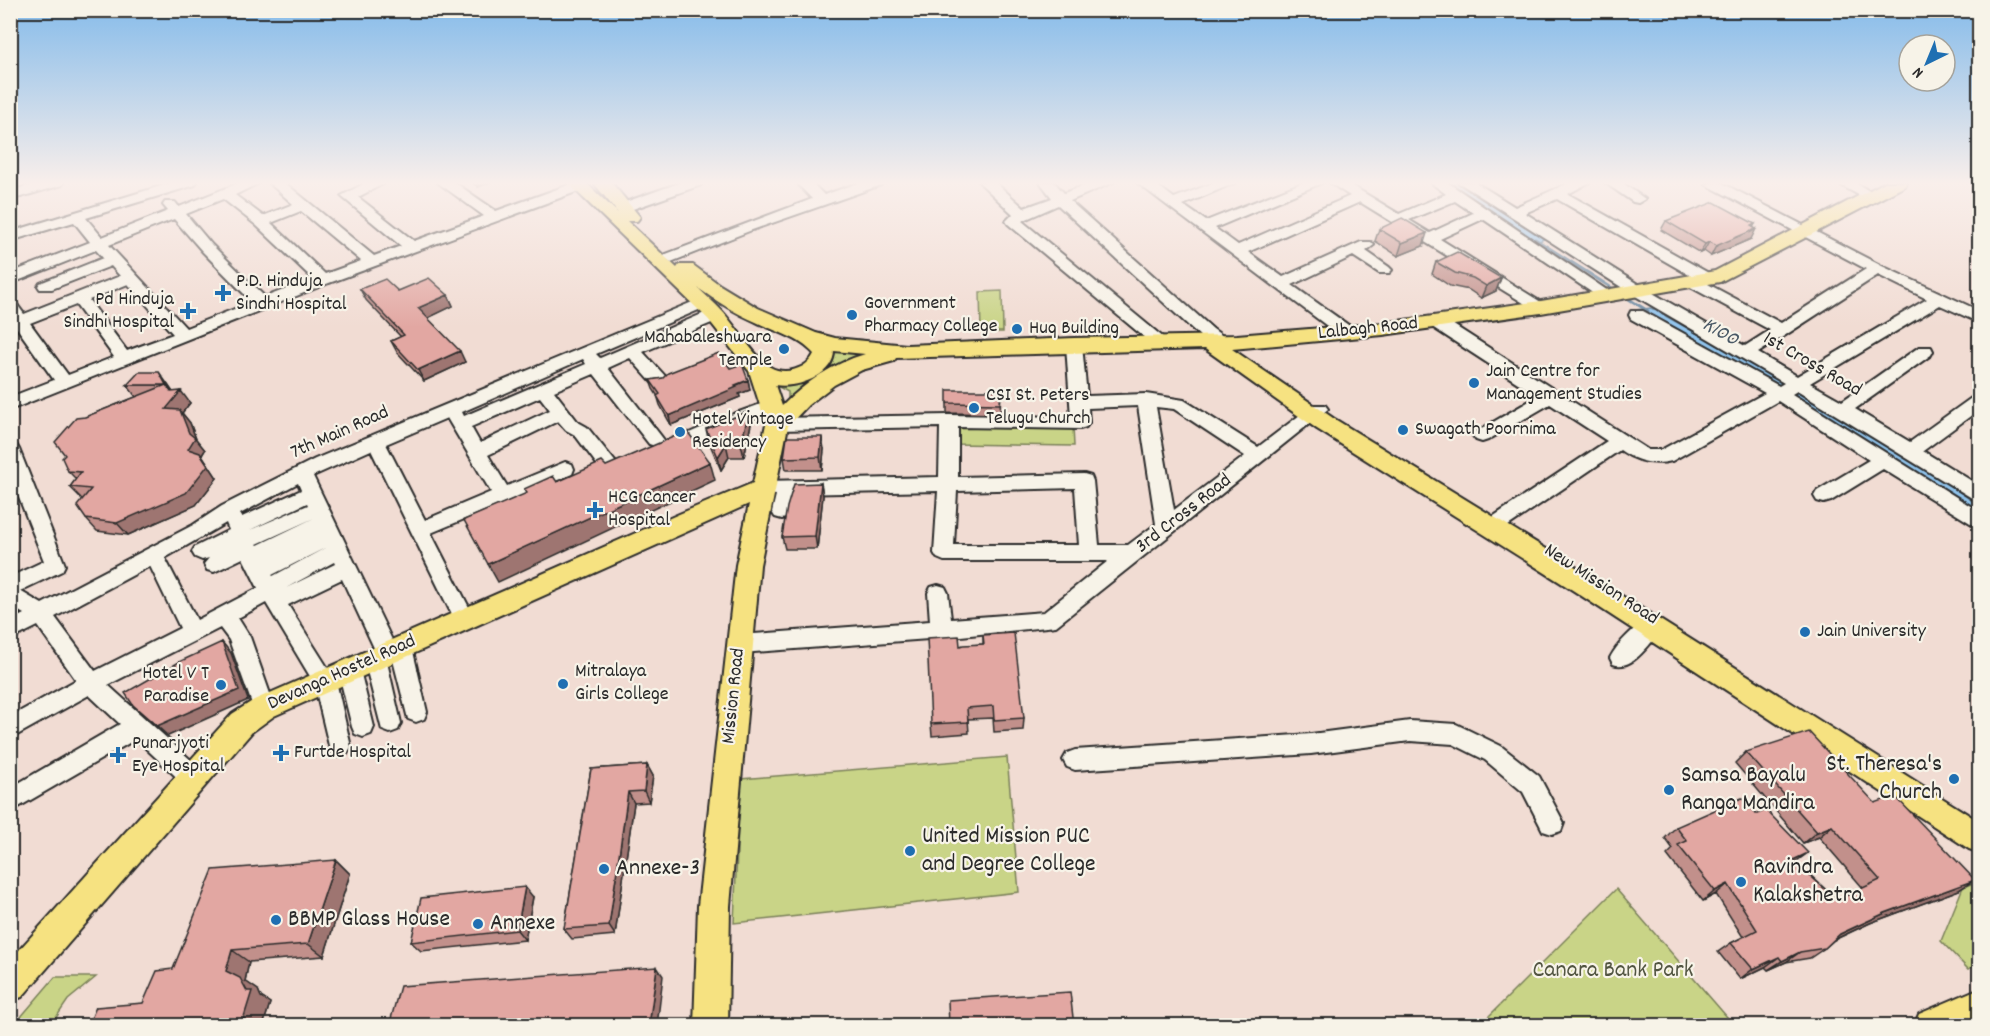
<svg xmlns="http://www.w3.org/2000/svg" width="1990" height="1036" font-family="Dekko,sans-serif">
	<style>
		.green { fill: #c9d487; stroke: #7a8059; stroke-width: 1.5 }
		.water { fill: #91c5ee; stroke: #6887a0; stroke-width: 1.5 }
		.lines { fill: none; stroke-linecap: round; stroke-linejoin: round }
		.stream { stroke: #6887a0; stroke-width: 3 }
		.minor-casing { stroke: #2b2b2b; stroke-width: 4 }
		.major-casing { stroke: #2b2b2b; stroke-width: 4 }
		.minor { fill: #f7f3e8; fill-rule: evenodd }
		.major { fill: #f6e281; fill-rule: evenodd }
		.wall { fill: #c2908b; stroke: #2b2b2b; stroke-width: 1.5 }
		.shaded-wall { fill: #9e7571; stroke: #2b2b2b; stroke-width: 1.5 }
		.building { fill: #e2a7a2; stroke: #2b2b2b; stroke-width: 1.5 }
		.poi-dot { fill: #1f6fb2; stroke: #f7f3e8; stroke-width: 2 }
		.labels { text-anchor: middle; dominant-baseline: central; stroke-width: 4.5; stroke-linejoin: round; paint-order: stroke }
		.poi-label { font-size: 20px; fill: #2b2b2b; stroke: #f7f3e8; text-anchor: start }
		.street-label { font-size: 20px; fill: #2b2b2b; stroke: #f7f3e8 }
		.water-label { font-size: 21px; font-style: italic; fill: #4a5966; stroke: #f7f3e8 }
		.near-poi-label { font-size: 24px; fill: #2b2b2b; stroke: #f7f3e8; text-anchor: start }
		.near-park-label { font-size: 24px; fill: #525542; stroke: #f7f3e8 }
	</style>
	<rect width="100%" height="100%" fill="#f1dcd3"/>
	<filter id="ink" filterUnits="userSpaceOnUse"><feTurbulence type="fractalNoise" baseFrequency=".0167" numOctaves="2"/><feDisplacementMap in="SourceGraphic" scale="12" xChannelSelector="R" yChannelSelector="G"/><feConvolveMatrix kernelMatrix="1 2 1 2 8 2 1 2 1" color-interpolation-filters="sRGB"/></filter>
	<g filter="url(#ink)">
		<!-- green -->
		<path class="green" d="M1002,291l1,41h-22l-1,-40z
			M830,350l33,4c-27,10 -55,26 -75,46v-8l-11,-6 9,-1z
			M957,424l116,3 1,19 -118,-2z
			M1007,757l12,135 -285,31 6,-144z
			M1979,881v83l-11,5 -27,-28 22,-54z
			M1616,889l118,136h-254z
			M55,977h41l-28,23 -17,25h-37z"/>
		<!-- water -->
		<path class="water" d="M1441,182h14l89,57 -9,4z
			M1651,308c112,62 224,122 328,198v12l-195,-125 -149,-83z"/>
		<g class="lines">
			<!-- stream -->
			<path class="stream" d="M1535,239l80,51
				M1624,296l24,15"/>
			<defs>
				<path id="minor" d="M41,182h23l-2,3 -52,15v-9z
					M174,182h23l-2,3 -109,33 16,19 66,-26 -5,-6 2,-3h10l4,5 62,-25h20l-26,13 28,21 30,-12 -25,-22h16l90,74 27,-10 -60,-50 26,-14h20l-29,15 56,44 70,-25 -47,-34h17l42,29 78,-28 7,-1 5,4 -2,3 -255,94 -319,127v-13l44,-17 -37,-52 -7,2v-29l6,2 8,11 96,-38 -9,-10 -59,23h-12l-2,-3 2,-3 63,-25 -7,-8 -86,34v-11l80,-31 -16,-20 -64,19v-9zM223,199l33,26 57,54 -48,18 -53,-52 -26,-31zM301,211l60,50 -36,13 -54,-51zM174,219l28,32 50,51 -66,26 -77,-83zM128,284l45,50 -46,17 -38,-51zM76,305l38,52 -46,18 -38,-52z
					M682,182h21l-2,3 -74,26h-10l-2,-3 2,-3z
					M796,182h15l13,13 37,-13h22l-2,3 -129,45 -76,30 -5,2 -8,-5 3,-3 146,-55z
					M979,182h16l29,26 28,-10 -12,-16h14l10,11 29,-11h21l-44,19 143,128 18,13 -2,4 -6,1 -22,-10 -143,-132 -36,16 148,122 -2,4h-12l-148,-123 -2,-3 7,-7z
					M1136,182h17l21,16 42,-16h21l-54,23 23,16 98,-39h20l-109,46 23,17 112,-49 -21,-14h17l53,32 47,-20 -16,-12h17l170,115 -2,3h-12l-120,-81 -43,20 109,68 -8,5 -6,-2 -175,-108 -112,50 35,25 78,-35h10l3,3 -8,6 23,16 3,3 -3,3h-10l-26,-17 -61,29 59,42 2,4 -2,4h-12zM1455,201l18,12 -43,20 -21,-13z
					M1458,182h17l40,25 56,-25h19l-22,12 144,81 2,3 -2,3 -6,2 75,40 85,-54 -161,-85 15,-2 162,84 98,45v12l-40,-18 -130,78 32,18 77,-54h12l2,4 -2,4 -76,54 55,33 64,-46 6,-2v15l-57,42 57,35v17l-183,-112 -5,3 188,118v17l-97,-60 -52,32 -7,2 -7,-2 -3,-5 3,-5 52,-31 -91,-59 -106,60c-20,5 -36,0 -52,-11l-112,76 -7,2 -7,-2 -3,-5 3,-5 113,-75 -57,-37 -62,36 -6,2 -6,-2 -3,-4 3,-4 62,-36 -109,-71 -2,-4 2,-4h12l207,133h13l104,-57 -134,-74 -2,-4 2,-4h12l136,75 5,-3 -152,-89zM1557,199l134,77 -8,1 -2,3 2,3 87,47 -25,16 -101,-58 -119,-75zM1878,275l49,24 -130,77 -39,-23z
					M1604,182h17l24,17 -7,4 -5,-1z
					M1835,182h19l24,14 -2,3h-10z
					M702,298l6,2 2,3 -2,3 -112,48 4,4 109,-47h12l2,4 -2,4 -78,33 23,25 3,4 -3,4h-12l-24,-27 -22,10 53,68 3,4 -3,4 -6,2 -6,-2 -55,-70 -40,17 24,31 9,5 30,37 12,-4 7,2 2,5c-5,9 -21,14 -31,11l-32,-43 -9,-5 -8,-9 -70,34 19,31 58,-24 7,2 2,5 -2,5 -141,59 44,86 -4,6 -7,3 -7,-3 -86,-175 -58,26 80,166 8,-4 8,3 3,6 15,65 -3,7 -8,3 -8,-3 -15,-59 -6,2 14,61 -3,7 -8,3 -8,-3 -18,-71 3,-6 8,-3 -33,-71 -54,26 48,76 15,66 -4,7 -8,3 -8,-3 -17,-71 -48,-80 -28,15 12,19 25,71 -3,7 -8,3 -8,-3 -27,-75 -9,-12 -112,57 95,86 4,8 -4,8 -8,3 -8,-3 -51,-48 -126,73v-24l110,-64 -31,-29 -79,44v-22l66,-37 -38,-54 -28,14v-19l14,-7 -14,-8v-29l34,-16 -34,-86v-32l6,1 3,5 46,116 -3,6 -42,20 22,13 151,-79 29,-19 93,-47zM583,359l3,5 -122,52 -2,-4zM540,397l10,13 -70,33 -9,-16zM447,418l44,74 -66,28 -39,-76zM298,483l3,7 -59,27 -2,-3zM307,503l1,2 -58,25zM314,518l-56,27 -1,-1zM226,523l3,7 -34,17 -3,5 3,5 7,3 7,-2 -5,6 3,6 7,2 29,-14 15,30 -61,32 -32,-62zM327,547l-54,29 -1,-1zM334,562l1,2 -49,24zM150,566l30,62 -85,43 -40,-54z
					M1074,340l6,1 2,4 5,51 59,-2 38,6 74,47 55,-42h12l3,4 -272,217 -114,12 -202,15 -8,-3 -3,-6 3,-6 8,-3 190,-14 -2,-28 3,-6 7,-2 7,2 3,6 3,26 93,-7 64,-51h-164l-7,-3 -3,-5 4,-62 -143,3 -6,23 -7,2 -7,-2 -3,-5 4,-17 -18,-2 -3,-5 3,-5 7,-2 174,-4 1,-50 -163,3 -6,-2 -3,-4 3,-4 6,-2 172,-3 122,2 -5,-72 2,-4zM1138,406l18,118 -28,21h-29l-6,-64 -2,-5 -7,-2 -126,3v-50l122,2 6,-2 3,-4 -1,-15zM1156,407l18,2 71,47 -71,54zM1075,488l4,57h-125l3,-54z
					M772,400l6,2 3,4 -3,4 -38,14 -64,30 -6,1 -6,-1 -3,-5 3,-5 64,-28z
					M1651,619l8,3 3,6 -3,6c-12,12 -27,37 -46,30l-3,-6c7,-14 26,-34 41,-39z
					M349,661l8,3 3,6 14,57 -3,7 -8,3 -8,-3 -3,-7 -14,-57 3,-6z
					M1410,721l46,3 45,22 38,30 25,47 -3,8 -9,3 -9,-3 -20,-39 -38,-32 -32,-16 -43,-3 -99,13 -236,16 -8,-3 -4,-7 4,-7 8,-3 236,-16z"/>
				<path id="major" d="M567,182h18l33,31 -25,-31h18l29,35 -3,4h-10l50,47 2,-3h14l27,20 38,23 58,25 19,5 72,7 167,-7 163,-3 146,-12 158,-22 174,-30 170,-89h22l-2,4 -185,96 -179,31 -158,22 -151,14 101,69 259,159 388,245v31l-11,-4 -395,-258 -257,-162 -112,-80 -309,9 -2,3 -32,9 -28,15 -26,20 -20,21 -28,139 -30,341 -2,120h-34l4,-120 38,-341 13,-61 -475,212 -22,16 -230,265 -12,4v-41l222,-246 22,-14 425,-186 74,-31 13,-59 -17,-53 -41,-52zM698,288c18,13 37,25 58,34 20,10 43,15 58,32 -7,15 -29,22 -44,13 -14,-8 -35,-42 -48,-56 -7,-8 -16,-15 -24,-23zM834,351l31,3c-33,10 -59,28 -83,52l-7,-21c21,4 59,-9 59,-34z
					M1980,988v34l-8,4h-58l5,-12z"/>
			</defs>
			<!-- minor casing -->
			<use href="#minor" class="minor-casing"/>
			<!-- major casing -->
			<use href="#major" class="major-casing"/>
			<!-- minor -->
			<use href="#minor" class="minor"/>
			<!-- major -->
			<use href="#major" class="major"/>
		</g>
		<!-- wall -->
		<path class="wall" d="M471,182h20l-13,5z
			M1666,221l87,7 -2,11 -40,17 -7,-5 -4,2 -39,-23z
			M1379,229l44,17 -25,10 -23,-15z
			M1436,262l65,16 -5,13 -15,7 -12,-8 -19,-4 -18,-12z
			M360,289l38,2 50,4 5,11 -26,12 38,44 -41,19 -27,-29 -6,-11 10,-4 -35,-37z
			M730,368l18,12 2,10 -11,4 1,3 -69,28 -11,-20 -3,-10 -4,-6 -3,-9z
			M127,385h41l5,7 17,11 -8,10 8,10 6,16 9,11 -3,5 15,23 -21,27 -68,30 -31,-4 -11,-12 -4,-20 -12,-12 6,-8 -8,-8 -3,-16 20,-38 51,-20z
			M1001,390l-1,24 -53,-1v-10z
			M749,411l2,13 -7,33h-15l-8,13 -12,-28 -3,-13z
			M824,449l-2,21h-36l-2,-12z
			M821,483l2,13 -6,53h-32l-3,-12z
			M983,635l41,83 -1,12 -29,2 -1,-14 -25,1 1,14 -37,3 -1,-12 29,-78 23,-2z
			M1746,752l129,51 84,87 -89,33 -36,17 -9,8 -15,10 -24,4 -18,8 -3,-3 -25,12 -22,-27 13,-9 12,-6 -27,-43 -13,7 -36,-46 6,-6 -8,-11 11,-11 120,35 41,38 26,-12 -44,-51 -16,6 -68,-80z
			M647,765l6,11 -4,26 -15,1 -19,132 -43,4 -8,-10 27,-160z
			M336,860l14,14 -26,82 -75,6 -4,19 13,9 3,7 9,6 -7,23h-175l55,-23 30,-34z
			M533,897l-8,43 -104,11 -10,-9z"/>
		<!-- shaded-wall -->
		<path class="shaded-wall" d="M476,182h15l-13,5z
			M1755,224l-4,8 5,-3 -5,10 -40,17 5,-10z
			M1427,233l-4,13 -25,10 4,-13z
			M1709,242l-5,9 -4,2 5,-9z
			M1501,278l-5,13 -15,7 5,-12z
			M448,295l5,11 -29,14 -6,-12z
			M460,351l5,11 -41,19 -6,-11z
			M159,372l9,13 7,12 6,-6 9,12 -8,10 8,10 6,16 9,11 -3,5 15,23 -21,27 -68,30 -11,-12 71,-74 -22,-40v-24l9,12 -9,-12z
			M748,380l2,10 -11,4 1,3 -69,28 -2,-9z
			M749,411l2,13 -7,33 -3,-13z
			M822,437l2,12 -2,21 -2,-13z
			M726,444l3,13 -8,13 -3,-13z
			M710,462l5,18 -217,102 -10,-18z
			M821,483l2,13 -6,53 -2,-13z
			M222,642l9,11 17,47 -80,36 -11,-10z
			M647,765l6,11 -4,26 -5,-11z
			M628,792l6,11 -19,132 -6,-9z
			M1832,826l-13,11 -16,6 14,-11z
			M1808,853l-14,10 -1,-3z
			M336,860l14,14 -26,82 -16,-12z
			M1975,880l-16,10 -89,33 -45,21 15,-10 45,-21z
			M1728,884l-12,10 -13,7 12,-10z
			M525,887l8,10 -8,43 -8,-10z
			M232,950l17,12 -4,19 13,9 3,7 9,6 -7,23h-10l-10,-6 4,-29 -21,-20z
			M1800,952l-14,10 -18,8 14,-9z
			M1779,957l-14,10 -25,12 13,-10z
			M657,967l6,9 -6,50h-8z"/>
		<!-- building -->
		<path class="building" d="M1714,202l41,22 -4,2 5,3 -40,17 -7,-4 -4,2 -39,-23z
			M1402,218l25,15 -25,10 -23,-14z
			M1457,252l44,26 -15,8 -13,-8 -18,-5 -19,-11z
			M429,278l19,17 -30,13 42,43 -42,19 -27,-29 13,-6 -44,-46 25,-10 13,12z
			M719,353l11,15 12,-4 6,16 -13,5 2,2 -68,29 -12,-20 3,-2 -10,-14 13,-2 5,-5z
			M139,372h20l7,13h-39z
			M166,385l5,7 10,-1 -15,18 14,1 9,23 6,5 -7,11 12,4 8,12 -22,28 -69,30 -31,-4 -9,-13 14,-17 -21,-2 11,-15 -13,-1 -6,-13 3,-3 -10,-13 21,-24 9,-1z
			M947,390h54l-1,14 -53,-1z
			M749,411l-8,33h-15l-8,13 -12,-28z
			M687,431l23,31 -222,102 -24,-44 63,-27 -3,-4 29,-13 4,6 45,-20 4,4z
			M787,437h35l-2,20 -36,1z
			M821,483l-6,53 -33,1 5,-30 7,-23z
			M1014,633l10,85 -30,2 -1,-14 -26,2 1,14 -37,2 -4,-86 32,-2 1,10 3,-1 21,-1 -1,-9z
			M222,642l17,48 -82,36 -24,-21 -8,-12 56,-32z
			M1809,732l66,71 20,-7 80,84 -90,33 -45,21 -15,14 -25,4 -18,9 -3,-4 -26,12 -22,-26 26,-13 -29,-46 -13,7 -37,-46 9,-4 -11,-14 66,-29 15,16 9,-4 42,43 -15,7 44,40 43,-20 -48,-54 -15,6 -71,-80z
			M647,765l-3,26 -16,1 -19,134 -45,3 27,-160z
			M336,860l-28,84 -76,6 -6,21 14,7 7,13h5l-9,29 -20,2 -1,4h-134l8,-19 47,-4 14,-32 16,-2 40,-99z
			M525,887l-8,43 -106,12 10,-44z
			M657,967l-8,59h-260l11,-40z
			M1070,992l4,34h-125l-1,-26z
			M1200,1024v2h-20z"/>
	</g>
	<!-- sky -->
	<linearGradient id="sky" x2="0" y2="1"><stop stop-color="#85bbea"/><stop offset="0.56" stop-color="#f9efeb"/><stop offset="1" stop-color="#f9efeb" stop-opacity="0"/></linearGradient>
	<rect width="1990" height="327" fill="url(#sky)"/>
	<!-- markers -->
	<g class="poi-dot">
		<path d="M220 284h6v6h6v6h-6v6h-6v-6h-6v-6h6z"/>
		<path d="M185 302h6v6h6v6h-6v6h-6v-6h-6v-6h6z"/>
		<circle cx="852" cy="315" r="6"/>
		<circle cx="1017" cy="329" r="6"/>
		<circle cx="784" cy="349" r="6"/>
		<circle cx="1474" cy="383" r="6"/>
		<circle cx="974" cy="408" r="6"/>
		<circle cx="1403" cy="430" r="6"/>
		<circle cx="680" cy="432" r="6"/>
		<path d="M592 501h6v6h6v6h-6v6h-6v-6h-6v-6h6z"/>
		<circle cx="1805" cy="632" r="6"/>
		<circle cx="563" cy="684" r="6"/>
		<circle cx="221" cy="685" r="6"/>
		<path d="M278 744h6v6h6v6h-6v6h-6v-6h-6v-6h6z"/>
		<path d="M115 746h6v6h6v6h-6v6h-6v-6h-6v-6h6z"/>
		<circle cx="1954" cy="779" r="6"/>
		<circle cx="1669" cy="790" r="6"/>
		<circle cx="910" cy="851" r="6"/>
		<circle cx="604" cy="869" r="6"/>
		<circle cx="1741" cy="882" r="6"/>
		<circle cx="276" cy="920" r="6"/>
		<circle cx="478" cy="924" r="6"/>
	</g>
	<g class="labels">
		<!-- poi labels -->
		<g class="poi-label">
			<text x="236" y="282">P.D. Hinduja<tspan x="236" dy="23">Sindhi Hospital</tspan></text>
			<text x="174" y="300" text-anchor="end">Pd Hinduja<tspan x="174" dy="23">Sindhi Hospital</tspan></text>
			<text x="864" y="304">Government<tspan x="864" dy="23">Pharmacy College</tspan></text>
			<text x="1029" y="329">Huq Building</text>
			<text x="772" y="338" text-anchor="end">Mahabaleshwara<tspan x="772" dy="23">Temple</tspan></text>
			<text x="1486" y="372">Jain Centre for<tspan x="1486" dy="23">Management Studies</tspan></text>
			<text x="986" y="396">CSI St. Peters<tspan x="986" dy="23">Telugu Church</tspan></text>
			<text x="692" y="420">Hotel Vintage<tspan x="692" dy="23">Residency</tspan></text>
			<text x="1415" y="430">Swagath Poornima</text>
			<text x="608" y="498">HCG Cancer<tspan x="608" dy="23">Hospital</tspan></text>
			<text x="1817" y="632">Jain University</text>
			<text x="575" y="672">Mitralaya<tspan x="575" dy="23">Girls College</tspan></text>
			<text x="209" y="674" text-anchor="end">Hotel V T<tspan x="209" dy="23">Paradise</tspan></text>
			<text x="132" y="744">Punarjyoti<tspan x="132" dy="23">Eye Hospital</tspan></text>
			<text x="294" y="753">Furtde Hospital</text>
		</g>
		<!-- street labels -->
		<g class="street-label">
			<text transform="translate(1368 329) rotate(-6)">Lalbagh Road</text>
			<text transform="translate(1812 365) rotate(30)">1st Cross Road</text>
			<text transform="translate(340 433) rotate(-24)">7th Main Road</text>
			<text transform="translate(1184 514) rotate(-38)">3rd Cross Road</text>
			<text transform="translate(1601 585) rotate(33)">New Mission Road</text>
			<text transform="translate(342 673) rotate(-24)">Devanga Hostel Road</text>
			<text transform="translate(734 696) rotate(-84)">Mission Road</text>
		</g>
		<!-- water labels -->
		<g class="water-label">
			<text transform="translate(1720 333) rotate(29)">K100</text>
		</g>
		<!-- near-poi labels -->
		<g class="near-poi-label">
			<text x="1942" y="765" text-anchor="end">St. Theresa's<tspan x="1942" dy="28">Church</tspan></text>
			<text x="1681" y="776">Samsa Bayalu<tspan x="1681" dy="28">Ranga Mandira</tspan></text>
			<text x="922" y="837">United Mission PUC<tspan x="922" dy="28">and Degree College</tspan></text>
			<text x="1753" y="868">Ravindra<tspan x="1753" dy="28">Kalakshetra</tspan></text>
			<text x="616" y="869">Annexe-3</text>
			<text x="288" y="920">BBMP Glass House</text>
			<text x="490" y="924">Annexe</text>
		</g>
		<!-- near-park labels -->
		<g class="near-park-label">
			<text x="1613" y="971">Canara Bank Park</text>
		</g>
	</g>
	<!-- margin -->
	<rect width="1990" height="1036" fill="none" stroke="#f7f3e8" stroke-width="36"/>
	<rect x="18" y="18" width="1954" height="1000" fill="none" stroke="#2b2b2b" stroke-width="2" filter="url(#ink)"/>
	<!-- north arrow -->
	<g transform="translate(1927 63) rotate(223)"><circle r="28" fill="#f7f3e8" stroke="#a5a39c" stroke-width="1.5"/>
	<path d="M0-4.5L10 22L0 15L-10 22Z" fill="#1f6fb2"/>
	<text y="-9" font-size="16" font-weight="bold" text-anchor="middle" fill="#2b2b2b">N</text>
	</g>
</svg>
